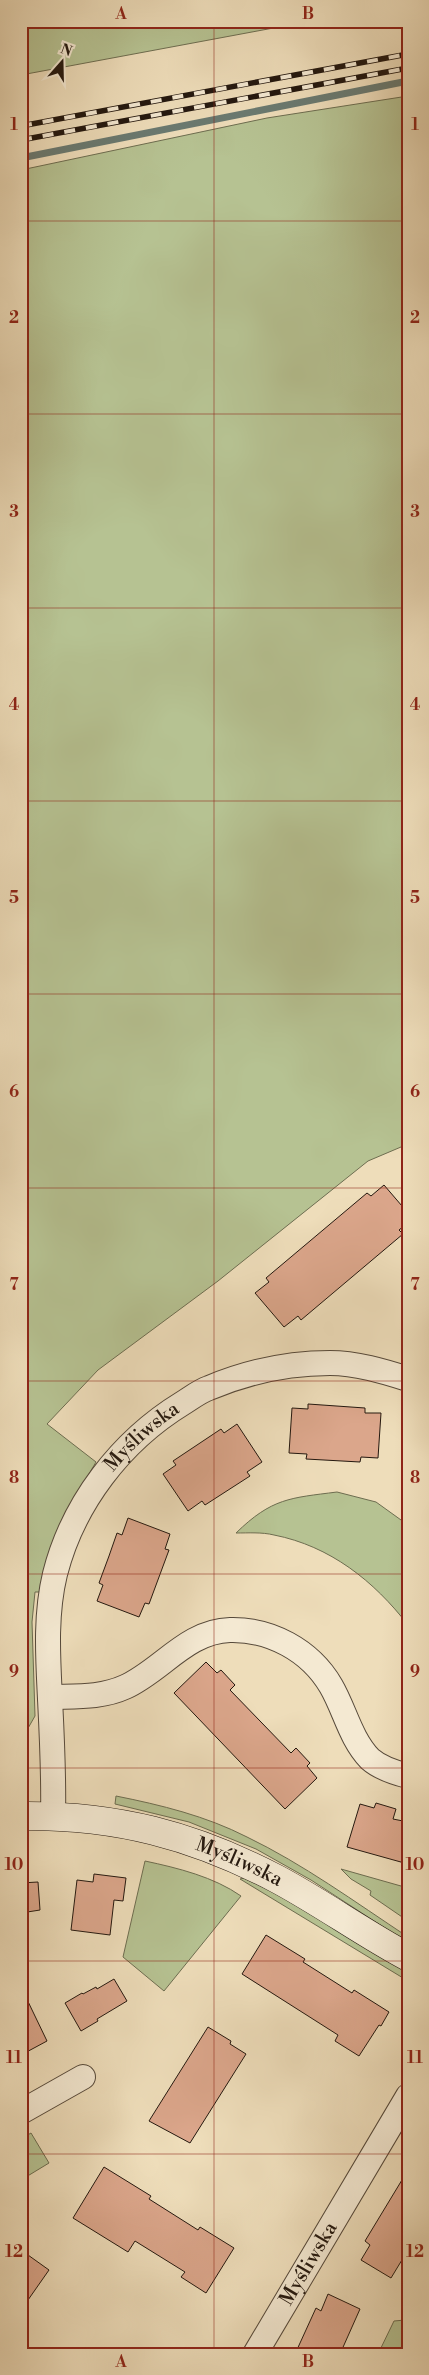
<svg xmlns="http://www.w3.org/2000/svg" width="429" height="2375" font-family="'Libre Bodoni',serif">
	<style>
		.green { fill: #b6c292; stroke: #6d6d50 }
		.lines { fill: none; stroke-linecap: round; stroke-linejoin: round }
		.stream { stroke: #6a7a71; stroke-width: 7 }
		.building { fill: #dba68b; stroke: #24180f }
		.street-casing { stroke: #56493a; stroke-width: 26 }
		.secondary-casing { stroke: #24180f; stroke-width: 29 }
		.street { stroke: #f4e9d2; stroke-width: 24 }
		.secondary { stroke: #f4e9d2; stroke-width: 28 }
		.rail-casing { stroke: #24180f; stroke-width: 5.5 }
		.rail { stroke: #f4e9d2; stroke-width: 4; stroke-dasharray: 11; stroke-linecap: butt }
		.grid { fill: none; stroke: #8f2418; stroke-width: 1; stroke-opacity: 0.55 }
		.labels { text-anchor: middle; dominant-baseline: central; stroke-width: 4.5; stroke-linejoin: round; paint-order: stroke }
		.street-label { font-size: 20px; fill: #24180f; stroke: #f4e9d2 }
		.neatline { fill: none; stroke: #8f2418; stroke-width: 2 }
		.grid-label { font-size: 16px; text-anchor: middle; font-weight: bold; fill: #8f2418 }
	</style>
	<rect width="100%" height="100%" fill="#eeddba"/>
	<filter id="stains"><feTurbulence type="fractalNoise" baseFrequency=".004" numOctaves="4"/><feColorMatrix values="0 0 0 0 .2 0 0 0 0 .09 0 0 0 0 .02 0 0 0 .5 -.17"/></filter>
	<radialGradient id="worn" r=".72"><stop offset=".6" stop-color="#630" stop-opacity="0"/><stop offset="1" stop-color="#630" stop-opacity=".3"/></radialGradient>
	<!-- green -->
	<path class="green" d="M21,21h290l-290,54z
		M408,96v1048l-40,17 -150,120 -120,89 -51,54 49,38 -32,55 -23,75h-6l-3,30 3,94 -8,14 -6,3v-1563l246,-52z
		M337,1492l39,10 32,23v100c-34,-44 -78,-79 -134,-90 -12,-3 -26,-2 -38,-2 36,-35 54,-35 101,-41z
		M116,1796c45,9 90,20 131,41 56,27 108,65 161,100v6l-97,-63 -55,-31 -67,-27 -74,-18z
		M145,1861c33,7 69,16 96,35l-77,95 -41,-34z
		M341,1869l67,19v33l-38,-26 1,-4 -20,-12z
		M244,1878l52,25 112,68v10l-168,-102z
		M31,2133l18,30 -28,17v-41z
		M408,2315v39h-30l16,-33 11,-1z"/>
	<g class="lines">
		<!-- stream -->
		<path class="stream" d="M21,158l387,-77"/>
	</g>
	<!-- building -->
	<path class="building" d="M384,1185l24,28v10l-9,7 4,4 -102,86 -3,-4 -14,11 -29,-34 14,-11 -3,-4 101,-85 4,3z
		M308,1404l57,4v5h16l-3,45 -17,-1 -1,5 -54,-3 1,-5 -18,-1 3,-45 16,1z
		M237,1424l25,38 -15,10 3,4 -45,29 -3,-4 -14,10 -25,-37 13,-9 -3,-4 48,-32 3,4z
		M128,1518l42,16 -5,15 4,1 -20,54 -4,-1 -6,14 -42,-16 6,-16 -4,-2 10,-27 8,-23 5,2z
		M206,1662l11,11 4,-3 14,15 -5,5 61,63 5,-5 14,15 -3,3 10,12 -32,31 -111,-116z
		M376,1803l20,6 -3,10 15,3v42l-61,-17 13,-43 14,4z
		M94,1874l32,4 -3,23 -9,-1 -4,35 -39,-5 6,-50 16,2z
		M38,1882l2,28 -19,3v-30z
		M266,1935l39,24 -2,3 49,31 2,-3 35,22 -8,14 -2,-1 -20,31 -24,-15 3,-6 -96,-61z
		M114,1979l13,22 -30,18 1,2 -17,10 -16,-28 17,-10 1,1 13,-7 1,2z
		M21,1987l26,54 -26,14z
		M208,2027l23,14 -1,3 16,10 -56,89 -41,-22z
		M104,2167l47,29 -2,3 49,31 2,-3 34,21 -28,45 -25,-16 4,-5 -50,-31 -7,11 -55,-34z
		M408,2170v80l-17,28 -30,-18 9,-15 -5,-4z
		M21,2250l28,20 -28,40z
		M328,2294l32,15 -20,45h-45l21,-46 5,3z"/>
	<g class="lines">
		<defs>
			<g id="street">
				<path d="M50,1697c25,-1 51,1 75,-10 36,-16 62,-56 105,-57 40,-1 80,20 101,56 14,24 19,52 39,73 9,8 26,14 38,17"/>
				<path id="s1" d="M53,1816c1,-40 -1,-78 -3,-117 -2,-41 -5,-84 5,-125 18,-71 66,-133 128,-171 8,-5 17,-12 26,-15 38,-16 80,-25 121,-25 26,0 53,8 78,16"/>
				<path d="M21,2112l62,-35"/>
				<path id="s2" d="M255,2354l153,-258"/>
			</g>
			<g id="secondary">
				<path id="s3" d="M21,1816c95,-1 172,19 256,63 45,24 86,54 131,78"/>
			</g>
		</defs>
		<!-- street casing -->
		<use href="#street" class="street-casing"/>
		<!-- secondary casing -->
		<use href="#secondary" class="secondary-casing"/>
		<!-- street -->
		<use href="#street" class="street"/>
		<!-- secondary -->
		<use href="#secondary" class="secondary"/>
		<defs>
			<path id="rail" d="M21,126l387,-72
				M21,140l387,-72"/>
		</defs>
		<!-- rail casing -->
		<use href="#rail" class="rail-casing"/>
		<!-- rail -->
		<use href="#rail" class="rail"/>
	</g>
	<!-- grid -->
	<path class="grid" d="M214,21v2333M21,221h387M21,414h387M21,608h387M21,801h387M21,994h387M21,1188h387M21,1381h387M21,1574h387M21,1768h387M21,1961h387M21,2154h387"/>
	<g class="labels">
		<!-- street labels -->
		<g class="street-label">
			<text stroke="none"><textPath href="#s1" startOffset="408">Myśliwska</textPath></text>
			<text stroke="none"><textPath href="#s3" startOffset="225">Myśliwska</textPath></text>
			<text stroke="none"><textPath href="#s2" startOffset="105">Myśliwska</textPath></text>
		</g>
	</g>
	<!-- margin -->
	<rect width="429" height="2375" fill="none" stroke="#eeddba" stroke-width="55"/>
	<!-- north arrow -->
	<g transform="translate(62 62) rotate(20)" stroke="#f4e9d2" stroke-width="4" paint-order="stroke">
	<path d="M0-4L9 19L0 12L-9 19Z" fill="#24180f"/>
	<text y="-8" font-size="14" font-weight="bold" text-anchor="middle" fill="#24180f">N</text>
	</g>
	<rect x="28" y="28" width="374" height="2320" class="neatline"/>
	<g class="grid-label">
		<text x="121" y="19">A</text>
		<text x="308" y="19">B</text>
		<text x="14" y="130">1</text>
		<text x="415" y="130">1</text>
		<text x="14" y="323">2</text>
		<text x="415" y="323">2</text>
		<text x="14" y="517">3</text>
		<text x="415" y="517">3</text>
		<text x="14" y="710">4</text>
		<text x="415" y="710">4</text>
		<text x="14" y="903">5</text>
		<text x="415" y="903">5</text>
		<text x="14" y="1097">6</text>
		<text x="415" y="1097">6</text>
		<text x="14" y="1290">7</text>
		<text x="415" y="1290">7</text>
		<text x="14" y="1483">8</text>
		<text x="415" y="1483">8</text>
		<text x="14" y="1677">9</text>
		<text x="415" y="1677">9</text>
		<text x="14" y="1870">10</text>
		<text x="415" y="1870">10</text>
		<text x="14" y="2063">11</text>
		<text x="415" y="2063">11</text>
		<text x="14" y="2257">12</text>
		<text x="415" y="2257">12</text>
		<text x="121" y="2367">A</text>
		<text x="308" y="2367">B</text>
	</g>
	<rect width="100%" height="100%" filter="url(#stains)"/>
	<rect width="100%" height="100%" fill="url(#worn)"/>
</svg>
